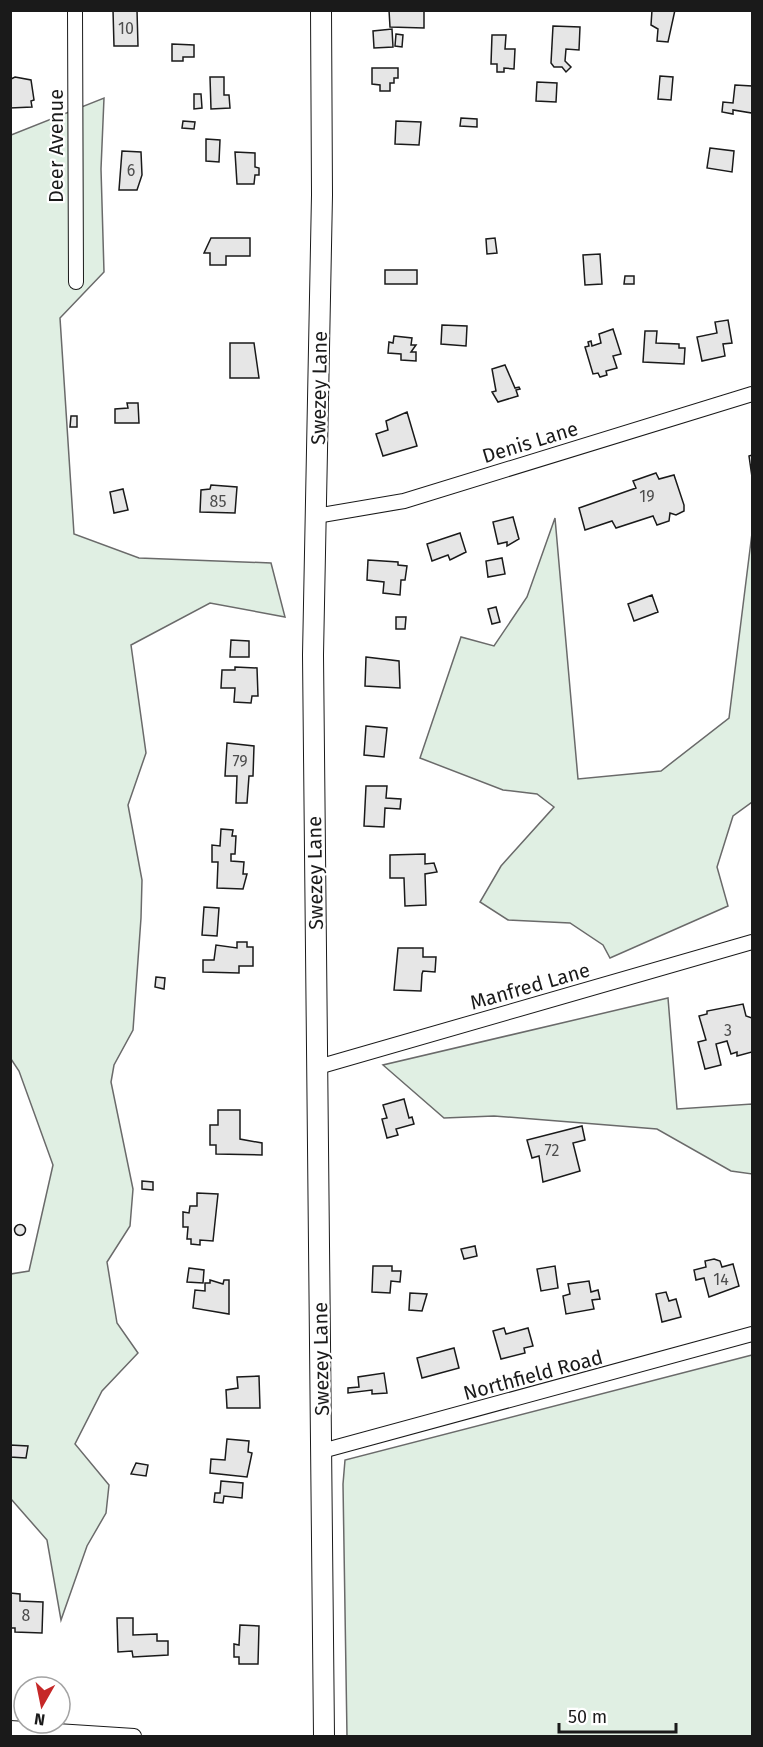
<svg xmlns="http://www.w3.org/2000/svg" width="763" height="1747" font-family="'Fira Sans',sans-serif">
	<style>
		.green { fill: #e0efe3; stroke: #6a6a6a; stroke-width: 1.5 }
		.building { fill: #e6e6e6; stroke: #1a1a1a; stroke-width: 1.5 }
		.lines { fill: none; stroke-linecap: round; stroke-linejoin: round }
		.street-casing { stroke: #1a1a1a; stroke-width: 16 }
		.secondary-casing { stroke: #1a1a1a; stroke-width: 22 }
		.street { stroke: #fff; stroke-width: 14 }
		.secondary { stroke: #fff; stroke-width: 20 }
		.labels { text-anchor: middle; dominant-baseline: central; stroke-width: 4.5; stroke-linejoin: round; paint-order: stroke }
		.number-label { font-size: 16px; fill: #4d4d4d }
		.street-label { font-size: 20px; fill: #1a1a1a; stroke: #fff }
	</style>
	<rect width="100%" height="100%" fill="#fff"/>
	<!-- green -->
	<path class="green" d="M104,98l-3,71 3,103 -44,46 14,216 65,24 132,5 14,54 -75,-14 -79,42 15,108 -18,52 14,75 -1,38 -8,112 -19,35 -3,17 22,107 -3,37 -23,36 10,61 21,30 -36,38 -27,53 34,41 -3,28 -19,33 -26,74 -14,-80 -36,-41v-225l18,-3 24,-106 -34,-94 -8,-12v-924z
		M555,518l23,261 83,-8 68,-53 23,-185v269l-19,14 -16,51 11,39 -118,52 -7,-13 -33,-22 -62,-3 -28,-18 21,-36 53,-59 -17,-13 -34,-4 -83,-32 41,-121 33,9 33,-49z
		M668,998l9,111 75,-5v70l-21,-3 -74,-42 -163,-13 -50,2 -61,-53z
		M752,1355v381h-405l-4,-252 2,-24z"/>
	<!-- building -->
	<path class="building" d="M113,10h24l1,36h-24z
		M389,10h35v18l-34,-1z
		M652,10h23l-7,32 -11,-1 1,-12 -7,-4z
		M553,26l27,1 -1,23 -13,-1 -1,12 6,6 -5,5 -4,-5h-8l-3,-4z
		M392,29l1,18 -19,1 -1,-17z
		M396,34l7,1 -1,12 -7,-1z
		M492,35h14l-1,14h10l-1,20 -10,-1v4h-7v-8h-6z
		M172,44l22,1v12h-11v4h-11z
		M372,68h26v10h-4v5h-4v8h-10v-6l-8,-1z
		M660,76l13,1 -2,23 -13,-1z
		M15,77l16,3 3,20 -3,1 1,6 -22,1 1,-29z
		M210,77h14v18h5l1,13 -19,1z
		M537,82l20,1 -1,19 -20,-1z
		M735,85l17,1v27l-19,-3v4l-11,-2 1,-10 10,1z
		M194,94h7l1,14 -8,1z
		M461,118l16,1v8l-17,-1z
		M183,121l12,1 -1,7 -12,-1z
		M396,121l25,1 -2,23 -24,-1z
		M206,139l14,1 -1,22 -13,-1z
		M710,148l24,3 -2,21 -25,-4z
		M122,151l19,1 1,23 -5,15h-18z
		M235,152l20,1v14l4,1v7h-4l-1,9h-17z
		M211,238h39v18h-24v9h-16v-12h-6z
		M495,238l2,15 -10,1 -1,-15z
		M600,254l2,30 -17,1 -2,-30z
		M385,270h32v14h-32z
		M625,276h9v8h-10z
		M728,320l4,23 -9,1 2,12 -23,5 -5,-24 20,-4 -2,-11z
		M442,325l25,1 -1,20 -25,-2z
		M613,329l8,25 -8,2 4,12 -11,3 1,4 -7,2 -2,-4 -5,1 -8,-27 4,-1 -1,-4 3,-1 1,5 9,-3 -2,-9z
		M645,331h12l-1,12 23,1v4h6l-1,16 -41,-2z
		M394,336l18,2 -1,7h5l-5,7h5v9l-15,-1v-6l-13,-1 1,-11 4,1z
		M230,343h24l5,35h-29z
		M505,365l10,23 4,-1 1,2 -4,1 2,6 -20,6 -6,-10 4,-1 -4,-22z
		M127,403h11l1,20h-24v-14l13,-1z
		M407,412l10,34 -34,10 -7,-22 12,-4 -2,-9z
		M71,416h6v11h-7z
		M752,455v22l-3,-21z
		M656,473l3,6 15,-4 10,30v6l-8,4 -6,-2 -1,8 -12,4 -4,-9 -37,12 -4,-7 -27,9 -6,-22 57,-20 -3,-7z
		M211,485l26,2 -2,26 -35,-1 1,-22 9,-1z
		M123,489l5,21 -14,3 -4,-21z
		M513,517l6,22 -12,7v-4l-9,2 -5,-22z
		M460,533l6,19 -16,8 -2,-5 -16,6 -5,-17z
		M502,558l3,16 -17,3 -2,-16z
		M368,560l30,2v3l9,1 -2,14h-4l-1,15 -17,-2 1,-11 -17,-2z
		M652,595l6,17 -24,9 -6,-17z
		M496,607l4,15 -8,2 -4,-15z
		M396,617h10l-1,12h-9z
		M231,640l18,1v16h-19z
		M366,657l33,4 1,27 -35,-2z
		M235,667l22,1 1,28h-6l-1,7 -17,-1 1,-14h-14l1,-18h13z
		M366,726l21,2 -3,29 -20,-2z
		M227,743l27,3 -1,30h-4l-2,27h-11l1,-27h-12z
		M366,786h21l-1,12 15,1 -1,10 -15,-1 -1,19 -20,-1z
		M221,829l12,1 -1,6h4l-1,18h-4v7l13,1 -1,12h4l-4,15 -26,-1 1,-26h-6v-17l8,1z
		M425,854v10l9,-1 3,9 -12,2 1,31 -21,1 -1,-28h-14v-23z
		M204,907l15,1 -2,28 -15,-1z
		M237,942h10v5h6v19h-14v7l-36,-1v-12h11l2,-15 21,3z
		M398,948h25v9h13l-1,15 -12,-1 -1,3 -1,17 -27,-1z
		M156,977l9,1 -1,11 -9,-2z
		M743,1004l3,12 6,2v34l-15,4v-4l-6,2 -4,-13 -11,3 5,21 -16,4 -7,-27 8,-2 -7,-24 8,-2v-3z
		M404,1099l5,19 3,-1 2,7 -18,5 2,6 -11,3 -5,-19 5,-1 -4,-13z
		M218,1110h22v29l22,4v12l-46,-1v-9h-6v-20h8z
		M582,1126l3,14 -12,3 7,28 -37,11 -4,-26 -7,2 -5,-18z
		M142,1181l11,1v8l-11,-1z
		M197,1193l21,1 -5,47 -13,-1v5l-9,-1v-5h-4l1,-12h-5v-15l6,1 1,-7h7z
		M14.5 1230a5.5 5.5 0 1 1 11 0a5.5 5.5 0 1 1-11 0Z
		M475,1246l2,10 -13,3 -3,-10z
		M714,1259l6,2 2,6 11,-3 6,22 -30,11 -5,-19 -8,2 -2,-10 12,-3 -1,-6z
		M373,1266h19v5h9l-1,11 -9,-1 -1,12 -18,-1z
		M555,1266l3,22 -17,3 -4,-22z
		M189,1268l15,2 -1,13 -16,-1z
		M210,1280l13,4 1,-4h5v34l-36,-6 2,-18 10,1v-8h5z
		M589,1281l2,11 7,-2 2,9 -8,1 2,9 -28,5 -3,-18 7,-2 -2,-10z
		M666,1292l3,9 7,-2 5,18 -19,5 -6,-28z
		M410,1293l17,1 -5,17 -13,-1z
		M504,1328l2,6 22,-6 5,18 -9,2 1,5 -24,6 -8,-28z
		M454,1348l5,20 -37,10 -5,-20z
		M384,1373l3,20 -15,1v-4l-24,3v-5l11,-1 -1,-10z
		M259,1376l1,32h-33l-1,-18 12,-2 -1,-11z
		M227,1439l22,2 -1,11 4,1 -5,24 -37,-4 1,-14 14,1z
		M10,1445l18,1 -2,12 -16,-1z
		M136,1463l12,2 -2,11 -15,-2z
		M221,1481l22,2 -1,15 -18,-2 -1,7 -9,-1 1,-9h5z
		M10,1593l10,1v7l23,1 -1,31 -27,-1v-4h-5z
		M117,1618h16v17l24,-1v7h11v14l-35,2 -1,-6 -14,1z
		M240,1625l19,1 -1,38h-19v-7h-5v-13l5,1z"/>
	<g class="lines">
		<defs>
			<path id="street" d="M75,10l1,272
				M316,516l88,-15 348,-107
				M318,1067l434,-125
				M322,1451l430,-117
				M10,1728l124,8"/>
			<path id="secondary" d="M321,10l1,185 -9,460 11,1081"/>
		</defs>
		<!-- street casing -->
		<use href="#street" class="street-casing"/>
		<!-- secondary casing -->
		<use href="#secondary" class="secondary-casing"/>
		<!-- street -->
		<use href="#street" class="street"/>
		<!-- secondary -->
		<use href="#secondary" class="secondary"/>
	</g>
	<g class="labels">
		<!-- number labels -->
		<g class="number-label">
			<text x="126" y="28">10</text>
			<text x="131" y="170">6</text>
			<text x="647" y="496">19</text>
			<text x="218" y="501">85</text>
			<text x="240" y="761">79</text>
			<text x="728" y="1030">3</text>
			<text x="552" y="1150">72</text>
			<text x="721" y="1279">14</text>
			<text x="26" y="1615">8</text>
		</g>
		<!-- street labels -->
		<g class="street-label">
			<text transform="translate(56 146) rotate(-90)">Deer Avenue</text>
			<text transform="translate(319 388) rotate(-89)">Swezey Lane</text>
			<text transform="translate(530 442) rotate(-17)">Denis Lane</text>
			<text transform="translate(315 873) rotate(-91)">Swezey Lane</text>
			<text transform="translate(530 986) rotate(-16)">Manfred Lane</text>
			<text transform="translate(321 1359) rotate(-91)">Swezey Lane</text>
			<text transform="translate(533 1375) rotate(-15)">Northfield Road</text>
		</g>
	</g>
	<!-- border -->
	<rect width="763" height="1747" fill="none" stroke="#1a1a1a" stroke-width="24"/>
	<!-- north arrow -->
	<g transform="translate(42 1705) rotate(189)"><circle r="28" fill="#ffffff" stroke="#a3a3a3" stroke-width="1.5"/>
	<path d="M0-4.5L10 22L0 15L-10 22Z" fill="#c62828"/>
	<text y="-9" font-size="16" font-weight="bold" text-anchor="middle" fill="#1a1a1a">N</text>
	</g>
	<!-- scale -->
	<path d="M559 1723v9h117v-9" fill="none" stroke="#1a1a1a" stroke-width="3"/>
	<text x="568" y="1723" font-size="18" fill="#1a1a1a" stroke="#ffffff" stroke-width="4.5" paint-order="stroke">50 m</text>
</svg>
